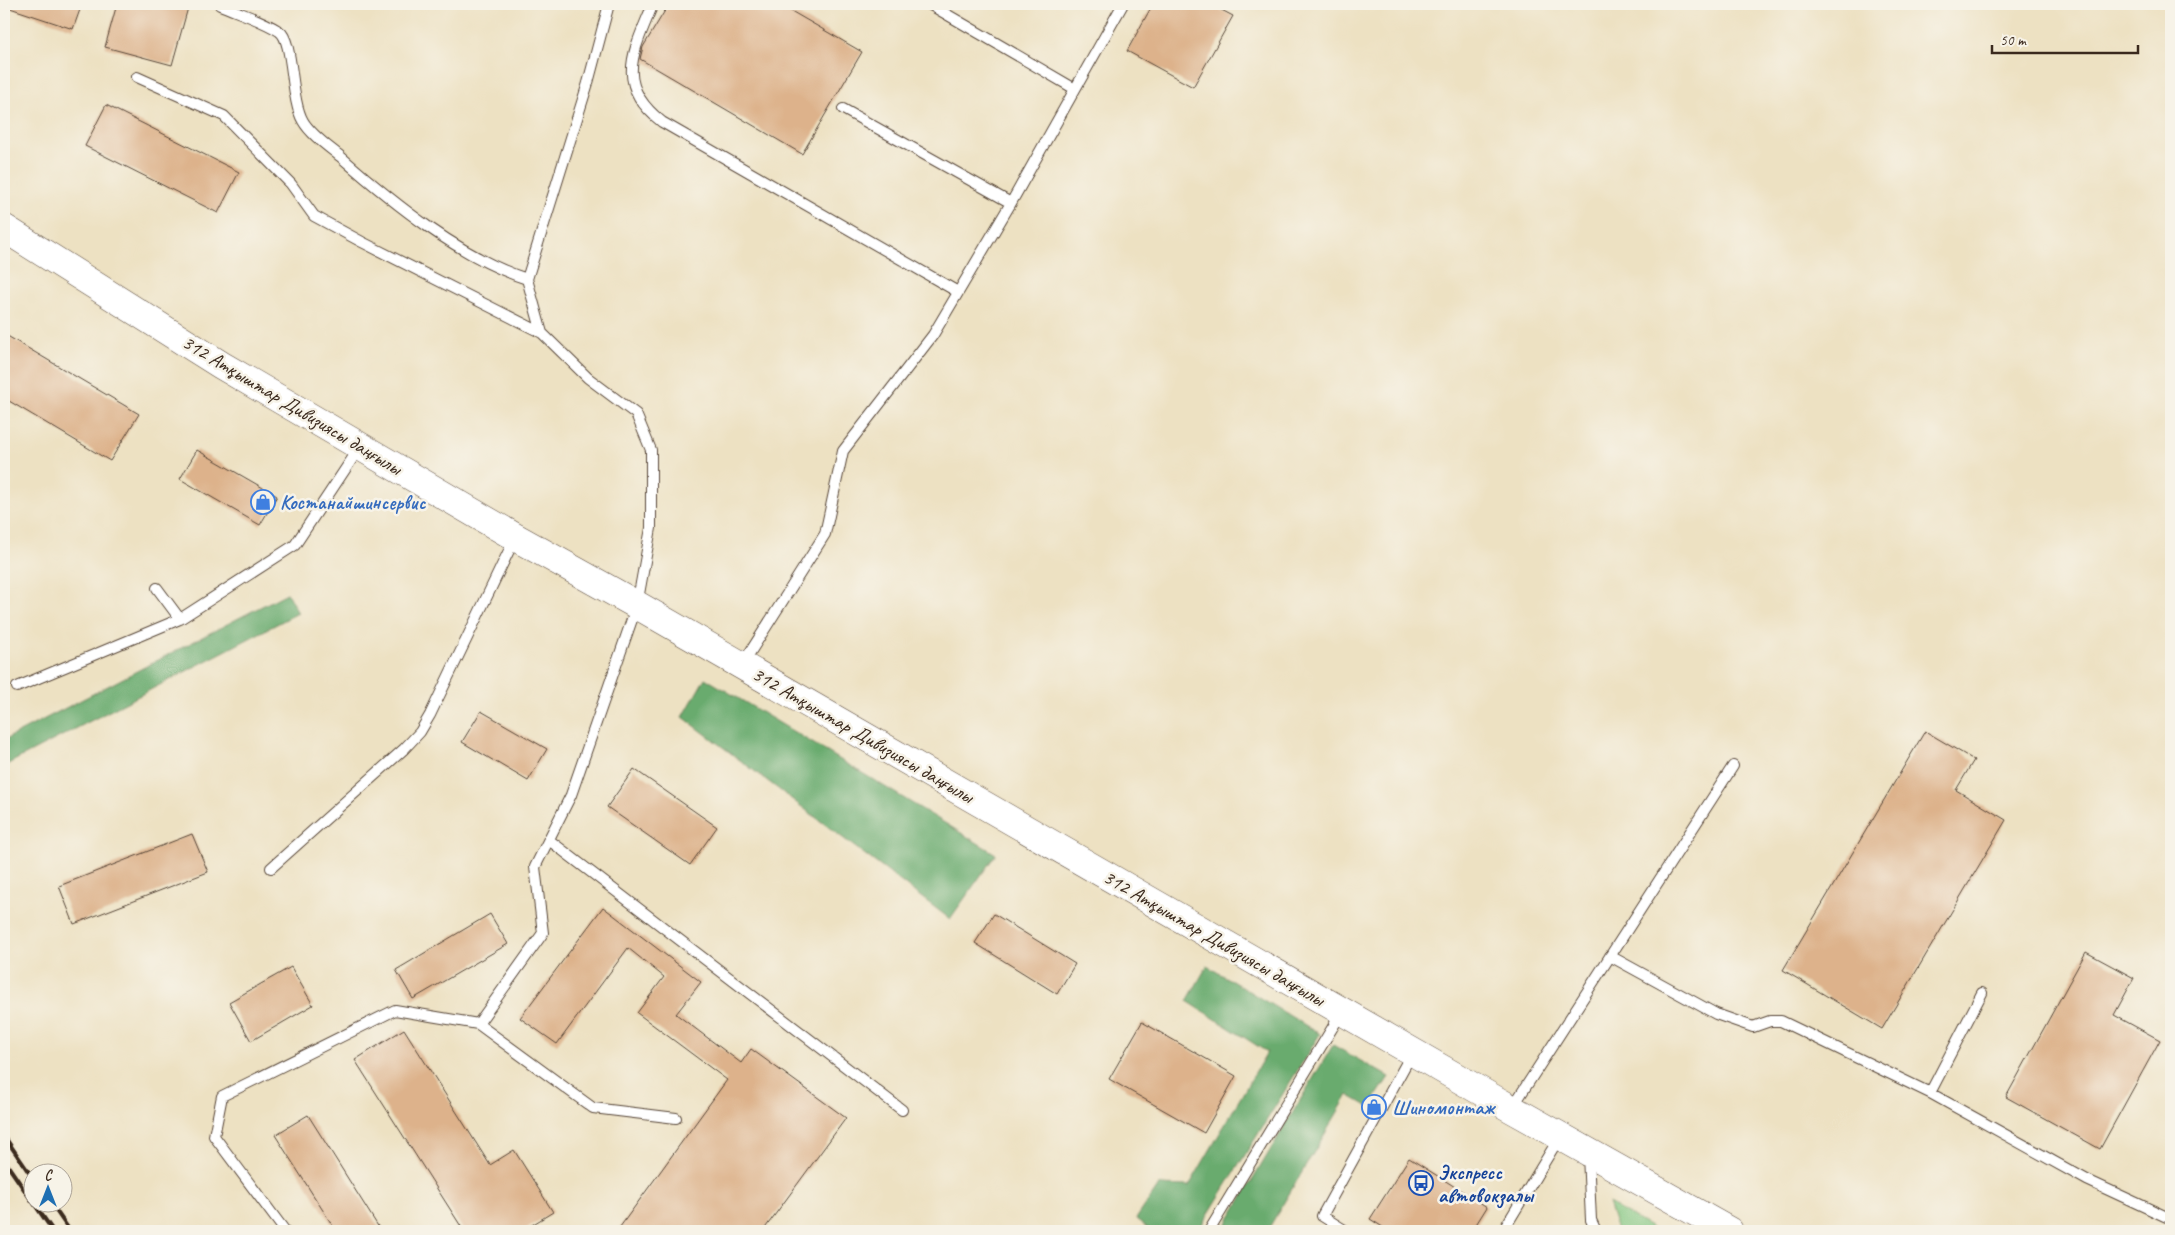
<svg xmlns="http://www.w3.org/2000/svg" width="2175" height="1235" font-family="Caveat,sans-serif">
	<style>
		.green { fill: #82c680; stroke: #5e784f }
		.forest { fill: #69ab6e; stroke: #526a46 }
		.building { fill: #ddb28b }
		.lines { fill: none; stroke-linecap: round; stroke-linejoin: round }
		.lane-casing { stroke: #564537; stroke-width: 12 }
		.highway-casing { stroke: #564537; stroke-width: 29 }
		.lane { stroke: #fff; stroke-width: 10 }
		.highway { stroke: #fff; stroke-width: 28 }
		.rail { stroke: #3b2a1e; stroke-width: 4 }
		.labels { text-anchor: middle; dominant-baseline: central; stroke-width: 5; stroke-linejoin: round; paint-order: stroke }
		.street-label { font-size: 20px; fill: #3b2a1e; stroke: #f7f3e8 }
		.shop-label { font-size: 20px; font-weight: bold; fill: #366cbe; stroke: #f7f3e8; text-anchor: start }
		.transit-label { font-size: 20px; font-weight: bold; fill: #164399; stroke: #f7f3e8; text-anchor: start }
	</style>
	<rect width="100%" height="100%" fill="#f7f3e8"/>
	<filter id="ink" filterUnits="userSpaceOnUse"><feTurbulence type="fractalNoise" baseFrequency=".02" numOctaves="2"/><feDisplacementMap in="SourceGraphic" scale="10" xChannelSelector="R" yChannelSelector="G"/><feConvolveMatrix kernelMatrix="1 2 1 2 8 2 1 2 1" color-interpolation-filters="sRGB"/></filter>
	<filter id="wash" filterUnits="userSpaceOnUse"><feTurbulence type="fractalNoise" baseFrequency=".0096" numOctaves="4" result="noise"/><feDisplacementMap in="SourceGraphic" scale="20" xChannelSelector="R" yChannelSelector="G"/><feGaussianBlur stdDeviation="1.12" result="paint"/><feColorMatrix in="noise" values="0 0 0 0 0 0 0 0 0 0 0 0 0 0 0 0 0 1.4 0 .05"/><feComposite in="paint" operator="in"/></filter>
	<g filter="url(#wash)">
		<rect width="100%" height="100%" fill="#ede1c2"/>
		<!-- green -->
		<path class="green" d="M1608,1203l49,28h-40z"/>
		<!-- forest -->
		<path class="forest" d="M287,593l11,20 -294,153v-26z
			M705,678l291,176 -46,65 -267,-202z
			M1207,966l113,68 -122,197h-46l-16,-12 23,-34 30,1 78,-134 -80,-51z
			M1333,1045l56,32 -20,30 -21,-12 -81,136h-45z"/>
		<g id="blocks">
			<!-- building -->
			<path class="building" d="M8,4h74l-9,25 -66,-22z
				M117,4h72l-17,61 -67,-18z
				M669,4h110l83,48 -60,102 -162,-95 3,-12z
				M1153,4h57l23,12 -40,71 -66,-36z
				M106,105l133,67 -21,41 -133,-67z
				M4,334l135,80 -29,47 -106,-63z
				M197,450l80,46 -17,29 -80,-46z
				M481,711l66,38 -19,32 -66,-39z
				M1925,731l49,29 -18,30 50,30 -124,209 -99,-59z
				M634,769l83,58 -27,38 -83,-58z
				M192,834l16,38 -134,52 -15,-38z
				M603,907l98,75 -25,32 65,49 10,-14 95,69 -83,113h-146l110,-151 -90,-67 27,-36 -36,-29 -71,96 -37,-26z
				M490,914l18,30 -95,55 -17,-29z
				M994,914l81,50 -18,30 -82,-51z
				M2086,952l48,26 -20,37 46,25 -60,109 -94,-52z
				M291,967l22,38 -62,36 -22,-39z
				M1142,1022l94,54 -32,57 -95,-54z
				M404,1029l86,136 24,-15 39,62 -31,19h-58l-109,-171z
				M308,1115l73,116h-45l-61,-96z
				M1409,1158l78,49 -15,24h-83l-19,-12z"/>
		</g>
	</g>
	<g filter="url(#ink)">
		<use href="#blocks" fill-opacity="0" stroke="#564537" stroke-width="1"/>
		<g class="lines">
			<defs>
				<path id="lane" d="M609,4l-21,79 -61,196 15,54 46,45 48,36 15,36v78l-14,77 -66,190 -36,72 8,66 -65,91 115,84 83,10
					M653,4c-19,47 -40,80 9,118l296,170
					M929,4l146,85
					M220,5c19,8 42,15 59,26 15,9 11,68 24,90 8,14 26,26 38,36 51,45 120,101 186,122
					M137,77l87,39 67,68 23,32 48,26 180,91
					M843,109l168,94
					M157,588l23,31
					M742,665l83,-131 18,-83 90,-116 78,-132 112,-199
					M17,687l163,-68 115,-74 65,-98
					M549,840l353,270
					M271,868l133,-119 16,-17 10,-17 85,-177
					M1610,956l106,58 37,13 17,-6h11l149,72 157,87 84,39
					M1930,1093l52,-100
					M1512,1108l221,-342
					M1588,1155l3,65 5,11
					M285,1231l-71,-95 8,-40 173,-86 83,14
					M1209,1231l133,-219
					M1346,1231l-24,-15 90,-163
					M1503,1231l56,-93"/>
				<path id="highway" d="M4,228l217,137 294,172 122,68 859,495 233,131"/>
			</defs>
			<!-- lane casing -->
			<use href="#lane" class="lane-casing"/>
			<!-- highway casing -->
			<use href="#highway" class="highway-casing"/>
			<!-- lane -->
			<use href="#lane" class="lane"/>
			<!-- highway -->
			<use href="#highway" class="highway"/>
			<!-- rail -->
			<path class="rail" d="M4,1136l28,41
				M4,1160l28,41
				M33,1202l20,29
				M50,1202l20,29"/>
		</g>
	</g>
	<!-- icons -->
	<defs>
		<symbol id="shop-ring" viewBox="-11 -11 22 22"><circle r="9.5" fill="#f7f3e8" stroke="#3f7fe0" stroke-width="1.5"/><path d="M-5-2.5h2.3a2.7 3.5 0 0 1 5.4 0H5L5.5 6h-11ZM-1.5-2.5h3a1.5 2.3 0 0 0-3 0Z" fill="#3f7fe0"/></symbol>
		<symbol id="bus-ring" viewBox="-11 -11 22 22"><circle r="9.5" fill="#f7f3e8" stroke="#1a4fb4" stroke-width="1.5"/><path d="M-5-6H5V4H4V6H2V4H-2V6H-4V4H-5ZM-3.5-4V0h7V-4ZM-3.5 1.2v1.5H-2V1.2ZM2 1.2v1.5H3.5V1.2Z" fill="#1a4fb4"/></symbol>
	</defs>
	<g fill-rule="evenodd">
		<use href="#shop-ring" x="249" y="488" width="28" height="28"/>
		<use href="#shop-ring" x="1360" y="1093" width="28" height="28"/>
		<use href="#bus-ring" x="1407" y="1169" width="28" height="28"/>
	</g>
	<g class="labels">
		<!-- street labels -->
		<g class="street-label">
			<text transform="translate(292 405) rotate(31)">312 Атқыштар Дивизиясы даңғылы</text>
			<text transform="translate(863 735) rotate(30)">312 Атқыштар Дивизиясы даңғылы</text>
			<text transform="translate(1214 938) rotate(30)">312 Атқыштар Дивизиясы даңғылы</text>
		</g>
		<!-- shop labels -->
		<g class="shop-label">
			<text x="280" y="502">Костанайшинсервис</text>
			<text x="1392" y="1107">Шиномонтаж</text>
		</g>
		<!-- transit labels -->
		<g class="transit-label">
			<text x="1438" y="1172">Экспресс<tspan x="1438" dy="23">автовокзалы</tspan></text>
		</g>
	</g>
	<!-- margin -->
	<rect width="2175" height="1235" fill="none" stroke="#f7f3e8" stroke-width="20"/>
	<!-- north arrow -->
	<g transform="translate(48 1188)"><circle r="24" fill="#f7f3e8" stroke="#aca397"/>
	<path d="M0-4L9 19L0 12L-9 19Z" fill="#1f6fb2"/>
	<text y="-8" font-size="14" font-weight="bold" text-anchor="middle" fill="#3b2a1e">С</text>
	</g>
	<!-- scale -->
	<path d="M1992 45v8h146v-8" fill="none" stroke="#3b2a1e" stroke-width="2.5"/>
	<text x="2000" y="45" font-size="15" fill="#3b2a1e" stroke="#f7f3e8" stroke-width="4" paint-order="stroke">50 m</text>
</svg>
